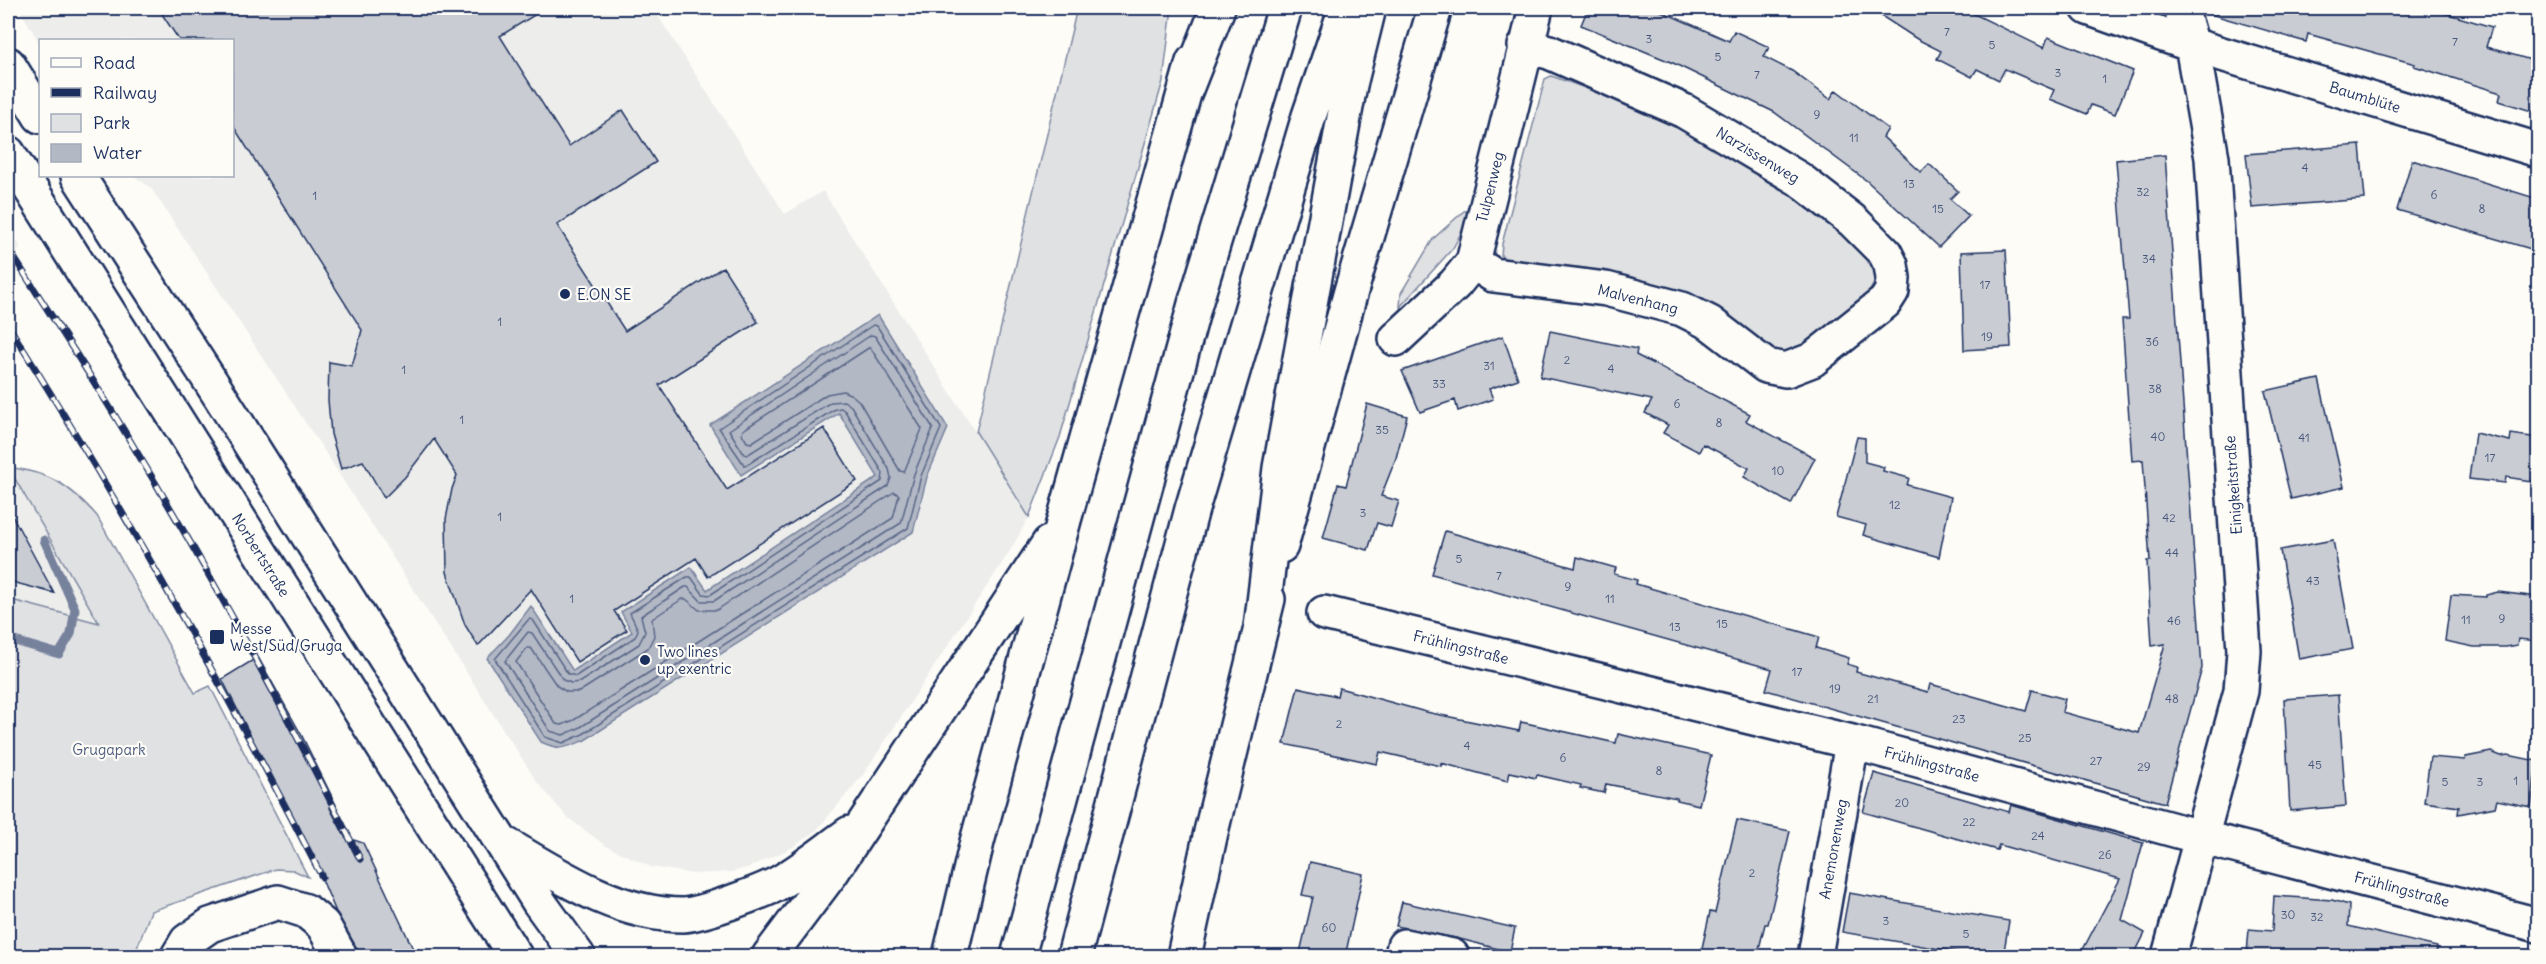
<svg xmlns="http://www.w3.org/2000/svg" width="2546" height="964" font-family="Delius,sans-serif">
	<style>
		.built { fill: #edeeec }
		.green { fill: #e0e1e3; stroke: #7e88a0; stroke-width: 1.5 }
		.water { fill: #b3b8c5; stroke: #76819c; stroke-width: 1.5 }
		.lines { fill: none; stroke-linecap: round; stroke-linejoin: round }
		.shore { stroke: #586687; stroke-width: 1.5 }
		.stream { stroke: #76819c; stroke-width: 9 }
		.building { fill: #c9ccd3; stroke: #1b2f5e; stroke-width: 1.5 }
		.minor-casing { stroke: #1b2f5e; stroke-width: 38 }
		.major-casing { stroke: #1b2f5e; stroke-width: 38 }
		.highway-casing { stroke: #1b2f5e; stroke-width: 38 }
		.minor { stroke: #fdfcf7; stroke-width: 33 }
		.major { stroke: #fdfcf7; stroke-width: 33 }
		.highway { stroke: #fdfcf7; stroke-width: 33 }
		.rail-casing { stroke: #1b2f5e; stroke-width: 7 }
		.rail { stroke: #fdfcf7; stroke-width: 4.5; stroke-dasharray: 14; stroke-linecap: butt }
		.poi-dot { fill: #1b2f5e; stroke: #fdfcf7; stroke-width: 2 }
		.labels { text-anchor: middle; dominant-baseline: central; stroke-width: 4.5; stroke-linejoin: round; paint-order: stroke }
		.number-label { font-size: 12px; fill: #46567b }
		.street-label { font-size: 15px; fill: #1b2f5e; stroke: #fdfcf7 }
		.poi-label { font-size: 15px; fill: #1b2f5e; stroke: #fdfcf7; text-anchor: start }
		.park-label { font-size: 15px; fill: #4c5c7f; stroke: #fdfcf7 }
	</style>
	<rect width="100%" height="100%" fill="#fdfcf7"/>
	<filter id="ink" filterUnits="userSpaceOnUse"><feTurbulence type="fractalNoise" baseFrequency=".0167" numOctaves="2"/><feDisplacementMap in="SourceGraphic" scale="12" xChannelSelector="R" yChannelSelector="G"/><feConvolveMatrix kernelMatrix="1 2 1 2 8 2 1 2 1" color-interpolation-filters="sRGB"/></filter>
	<g filter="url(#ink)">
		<!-- built -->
		<path class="built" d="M22,8h631l132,206 38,-23 206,326 -19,34 -147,224 -46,55 -24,17 -43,20 -18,5 -39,2 -42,-7 -45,-21 -39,-29 -30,-35 -214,-333 -172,-261 -17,-12h98v-136h-192v4l-20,-34z
			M8,226l12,20 -12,33z
			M8,469l91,155 -91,-25z"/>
		<!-- green -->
		<path class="green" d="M1077,8h95l-9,73 -103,356 -31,80 -53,-85z
			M1551,76c61,21 124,44 180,76 29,17 135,91 144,119 2,8 -2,14 -6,21l-68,57 -22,5 -112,-65 -82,-21 -76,-7 -8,-5 1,-12 43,-165z
			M1473,210l-20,38 -53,59 1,-14 32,-54 31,-28z
			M8,467c42,6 61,17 89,49l98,177 15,-7 98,191 -15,-7 -17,-1 -125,42 -17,45h-126v-357l91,24z"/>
		<!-- water -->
		<path class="water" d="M878,315l70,113 -21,49 -14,55 -328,208c-19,8 -24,11 -44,2l-54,-84 22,-23 22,-29 42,65 59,-39 -11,-20 70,-45 16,23 171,-113 -39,-64 -98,62 -31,-50z"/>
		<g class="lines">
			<!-- shore -->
			<path class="shore" d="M873,325l4,1 64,102 -20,48 -13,52 -325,206 -20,9 -18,-6 -50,-78 34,-40 4,1 35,54 8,2 59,-39 3,-7 -8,-17 57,-36h4l12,17 7,1 172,-114 1,-8 -38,-62 -4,-3 -6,1 -90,57 -26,-38z
				M871,335l4,1 58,92 -19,46 -13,49 -322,205 -16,7 -13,-4 -45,-70 23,-29 4,1 31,47 8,3 9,-1 59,-38 6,-12 -4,-16 44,-29h3l13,14h13l174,-115 3,-8 -2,-9 -38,-63 -7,-5 -13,1 -84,53 -3,-1 -15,-24z
				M870,347l52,82 -18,43 -4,-1 -41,-70 -7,-6 -9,-4 -16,3 -76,49 -4,-1 -5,-8 1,-4z
				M894,492l5,3 -6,23 -319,202 -12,5 -6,-1 -40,-62 11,-14h4l26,38 10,6h12l69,-44 6,-12 -2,-17 30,-20h4l13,11h18z"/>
			<!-- stream -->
			<path class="stream" d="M8,639l51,15 12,-20 4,-25 -31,-69"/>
		</g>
		<!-- building -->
		<path class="building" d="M158,8h388l-46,28 69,110 54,-36 33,52 -99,63 68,106 98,-64 35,55 -99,63 68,105 97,-62 33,53 -149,96 -12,-19 -82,53 13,19 -50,32 -46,-73 -53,57 -13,-21 -18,-53 -1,-53 6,-30 5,-14 -23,-36 -29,38 -21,21 -21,-37 -22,8 -10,-35 -3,-34 1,-38 23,4 10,-36 -130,-206v-84h-53z
			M1588,8h66l75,33 5,-10 35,16 -5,10 28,14 38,28 6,-9 52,39 -5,8 38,35 8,-8 29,27 -8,8 19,17 -30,31 -72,-66 -93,-69 -101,-49 -92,-38z
			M1869,8h93l82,40 4,-11 85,34 -18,43 -24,-9 -4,9 -37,-15 4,-9 -49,-21 -6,11 -22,-11 -5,8 -35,-18 4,-8 -24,-12z
			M2211,8h217l64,19 -6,20 52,15v51l-39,-12 2,-8 -87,-27 1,-2 -107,-30 -2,8 -96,-28z
			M2360,145l5,54 -113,9 -6,-54z
			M2165,155l37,513 -37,135 -399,-113 6,-21 -340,-95 13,-43 130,37 2,-11 39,11 -2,6 23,6 -1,4 183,53 -3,11 33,10 -2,6 10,3 -1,5 72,20 2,-8 96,27 6,-21 33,9 -3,13 77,21 26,-89 -13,2 -5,-85h3l-7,-101 -11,1 -10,-142h7l-13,-159z
			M2412,160l126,39v52l-141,-41z
			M2006,250l5,97 -47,3 -3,-98z
			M1550,331l87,18 -1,6 114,59 -4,7 69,37 -24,46 -47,-27 5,-9 -46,-24 -4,8 -36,-19 5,-8 -23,-12 7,-13 -112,-23z
			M1503,336l15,43 -29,10 4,10 -35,12 -3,-11 -35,12 -18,-41z
			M2319,379l25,108 -53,12 -26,-108z
			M1367,404l40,12 -11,42 -15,38 18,5 -8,26 -14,-4 -9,27 -45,-12 15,-54 8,2z
			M2475,433l35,8 1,-7 27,4v44l-32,-5 -1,6 -36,-4z
			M1857,437l8,1v24l19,5 -1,4 26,7 -2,7 44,12 -12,60 -76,-22 3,-10 -30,-8z
			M8,508l46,85 -46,-12z
			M2333,540l20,109 -54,10 -19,-109z
			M2498,592l40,5v44l-20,-2 -1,6 -11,2h-32l-29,-6 6,-46 35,2v-2z
			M258,657l43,77 35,71 -6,3 15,29 18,6 54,114h-58l-3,-10 -20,-35 -38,-88 -5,2 -32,-70 -39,-77z
			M1298,687l39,9 2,-8 87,24 93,19 2,-9 95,21 2,-9 93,21 -12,50 -22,-5v-2l-71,-14 -2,9 -24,-5 1,-3 -44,-10 -1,3 -26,-6 -2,9 -67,-18v3l-61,-14 -3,12 -93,-20z
			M2338,695l8,111 -56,5 -6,-112z
			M2491,752l10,4 7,-1 29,6 -6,46 -34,-7 -2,7 -37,7 1,-7 -35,-5 6,-45 35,3 1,-3z
			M1874,773l135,39 2,-7 132,38 -21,77 23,13 -12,24h-54l41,-78 -121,-34 -2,5 -134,-38z
			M1737,820l53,11 -22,93h-3l-8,33h-57l10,-45 5,1z
			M1310,862l53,12 -18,83h-46l14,-60 -11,-2z
			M1849,893l160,28 -6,36h-18l-143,-25z
			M2274,896l58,4 17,5 -1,21 89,21 -1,10h-156l-33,-3 2,-25 23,2z
			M1402,902l113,26 -5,24 -54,-14 -60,-12z"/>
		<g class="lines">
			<defs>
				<path id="minor" d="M2088,8l104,37 346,105
					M1473,262l20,13 113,14 76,20 28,14 56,43 20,4 26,-10 73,-58 7,-11 1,-13 -2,-13 -6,-12 -32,-32 -54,-42 -115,-68 -135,-59 -24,-6
					M1396,339l59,-55 18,-22 63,-254
					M1324,613l528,129 348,95 338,88
					M178,956l9,-15 23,-16 68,-23 28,9 17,14 17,31
					M1402,956l2,-10 48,10
					M1815,956l37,-214
					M2169,956l72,-265 3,-40 -32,-493 -20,-113 -11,-37"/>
				<path id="major" d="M8,64l32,52
					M8,153l507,803
					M78,176l142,220 319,506 39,54
					M1281,546l70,-255 84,-283
					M507,845c54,32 111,70 176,70 20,-1 73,-21 92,-30 26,-14 51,-35 75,-52
					M769,956l63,-84 217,-329
					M950,956l27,-114 87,-322 129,-458
					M1184,956l27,-124 57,-233"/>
				<path id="highway" d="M1186,89l32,-81
					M1261,628l19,-160 70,-383 19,-77
					M1018,956l177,-652 90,-296
					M1074,956l118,-447 117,-393 37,-108"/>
			</defs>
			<!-- minor casing -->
			<use href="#minor" class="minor-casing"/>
			<!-- major casing -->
			<use href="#major" class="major-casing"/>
			<!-- highway casing -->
			<use href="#highway" class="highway-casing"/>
			<!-- minor -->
			<use href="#minor" class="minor"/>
			<!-- major -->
			<use href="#major" class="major"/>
			<!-- highway -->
			<use href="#highway" class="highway"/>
			<defs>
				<path id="rail" d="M8,248c41,65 85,130 124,196 82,135 157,274 228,415
					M8,325c113,179 217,363 314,552"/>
			</defs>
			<!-- rail casing -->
			<use href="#rail" class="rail-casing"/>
			<!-- rail -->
			<use href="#rail" class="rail"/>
		</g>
	</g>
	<!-- markers -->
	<g class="poi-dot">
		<circle cx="565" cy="294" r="6"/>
		<rect x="209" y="629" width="16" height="16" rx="3"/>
		<circle cx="645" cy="660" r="6"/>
	</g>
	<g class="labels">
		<!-- number labels -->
		<g class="number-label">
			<text x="1947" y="31">7</text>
			<text x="1649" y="38">3</text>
			<text x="2455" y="41">7</text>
			<text x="1992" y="44">5</text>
			<text x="1718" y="56">5</text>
			<text x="2058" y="72">3</text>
			<text x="1757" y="74">7</text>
			<text x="2105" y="78">1</text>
			<text x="1817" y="114">9</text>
			<text x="1854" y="137">11</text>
			<text x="2305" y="167">4</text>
			<text x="1909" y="183">13</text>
			<text x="2143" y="191">32</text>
			<text x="2434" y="194">6</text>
			<text x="315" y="195">1</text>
			<text x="1938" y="208">15</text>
			<text x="2482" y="208">8</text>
			<text x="2149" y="258">34</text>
			<text x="1985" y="284">17</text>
			<text x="500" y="321">1</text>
			<text x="1987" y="336">19</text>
			<text x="2152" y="341">36</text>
			<text x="1567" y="359">2</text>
			<text x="1489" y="365">31</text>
			<text x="1611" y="368">4</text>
			<text x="404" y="369">1</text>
			<text x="1439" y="383">33</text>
			<text x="2155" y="388">38</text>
			<text x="1677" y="403">6</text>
			<text x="462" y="419">1</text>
			<text x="1719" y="422">8</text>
			<text x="1382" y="429">35</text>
			<text x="2158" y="436">40</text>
			<text x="2304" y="437">41</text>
			<text x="2490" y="457">17</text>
			<text x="1778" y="470">10</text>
			<text x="1895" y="504">12</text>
			<text x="1363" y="512">3</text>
			<text x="500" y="516">1</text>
			<text x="2169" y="517">42</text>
			<text x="2172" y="552">44</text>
			<text x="1459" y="558">5</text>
			<text x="1499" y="575">7</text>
			<text x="2313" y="580">43</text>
			<text x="1568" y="586">9</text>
			<text x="572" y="598">1</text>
			<text x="1610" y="598">11</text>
			<text x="2502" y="618">9</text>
			<text x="2466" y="619">11</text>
			<text x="2174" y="620">46</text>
			<text x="1722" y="623">15</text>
			<text x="1675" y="626">13</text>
			<text x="1797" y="671">17</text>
			<text x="1835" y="688">19</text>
			<text x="1873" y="698">21</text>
			<text x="2172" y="698">48</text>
			<text x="1959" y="718">23</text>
			<text x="1339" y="723">2</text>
			<text x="2025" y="737">25</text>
			<text x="1467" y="745">4</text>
			<text x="1563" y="757">6</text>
			<text x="2096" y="760">27</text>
			<text x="2315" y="764">45</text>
			<text x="2144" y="766">29</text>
			<text x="1659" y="770">8</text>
			<text x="2516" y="780">1</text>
			<text x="2445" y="781">5</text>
			<text x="2480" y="781">3</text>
			<text x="1902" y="802">20</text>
			<text x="1969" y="821">22</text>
			<text x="2038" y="835">24</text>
			<text x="2105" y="854">26</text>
			<text x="1752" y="872">2</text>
			<text x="2288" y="914">30</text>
			<text x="2317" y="916">32</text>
			<text x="1886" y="920">3</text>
			<text x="1329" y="927">60</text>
			<text x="1966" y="933">5</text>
		</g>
		<!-- street labels -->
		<g class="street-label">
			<text transform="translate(2365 97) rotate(17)">Baumblüte</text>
			<text transform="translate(1758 155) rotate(31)">Narzissenweg</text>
			<text transform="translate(1490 187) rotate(-76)">Tulpenweg</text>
			<text transform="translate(1638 299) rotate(14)">Malvenhang</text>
			<text transform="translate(2233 485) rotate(-94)">Einigkeitstraße</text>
			<text transform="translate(261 555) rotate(58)">Norbertstraße</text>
			<text transform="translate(1461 647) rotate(14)">Frühlingstraße</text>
			<text transform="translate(1932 764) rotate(15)">Frühlingstraße</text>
			<text transform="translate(1833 849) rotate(-80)">Anemonenweg</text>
			<text transform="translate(2402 889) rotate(15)">Frühlingstraße</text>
		</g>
		<!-- poi labels -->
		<g class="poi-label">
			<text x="577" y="294">E.ON SE</text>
			<text x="230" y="628">Messe<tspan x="230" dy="17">West/Süd/Gruga</tspan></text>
			<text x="657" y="651">Two lines<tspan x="657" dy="17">up exentric</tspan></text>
		</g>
		<!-- park labels -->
		<g class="park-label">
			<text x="109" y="749">Grugapark</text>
		</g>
	</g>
	<!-- margin -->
	<rect width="2546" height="964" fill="none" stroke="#fdfcf7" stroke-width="30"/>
	<rect x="15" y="15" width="2516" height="934" fill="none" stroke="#1b2f5e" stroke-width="2" filter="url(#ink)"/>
	<!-- legend -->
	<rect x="39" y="39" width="195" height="138" fill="#fdfcf7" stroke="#a3aaba" stroke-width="1.5"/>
	<rect x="51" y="58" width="30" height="9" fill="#fdfcf7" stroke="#a3aaba" stroke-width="1.5"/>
	<text x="93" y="69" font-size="18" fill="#1b2f5e">Road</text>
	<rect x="51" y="88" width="30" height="9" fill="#1b2f5e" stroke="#a3aaba" stroke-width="1.5"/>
	<text x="93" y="99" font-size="18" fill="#1b2f5e">Railway</text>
	<rect x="51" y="114" width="30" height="18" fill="#e0e1e3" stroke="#a3aaba" stroke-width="1.5"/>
	<text x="93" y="129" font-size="18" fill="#1b2f5e">Park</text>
	<rect x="51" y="144" width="30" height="18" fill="#b3b8c5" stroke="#a3aaba" stroke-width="1.5"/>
	<text x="93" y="159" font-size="18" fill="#1b2f5e">Water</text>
</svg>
